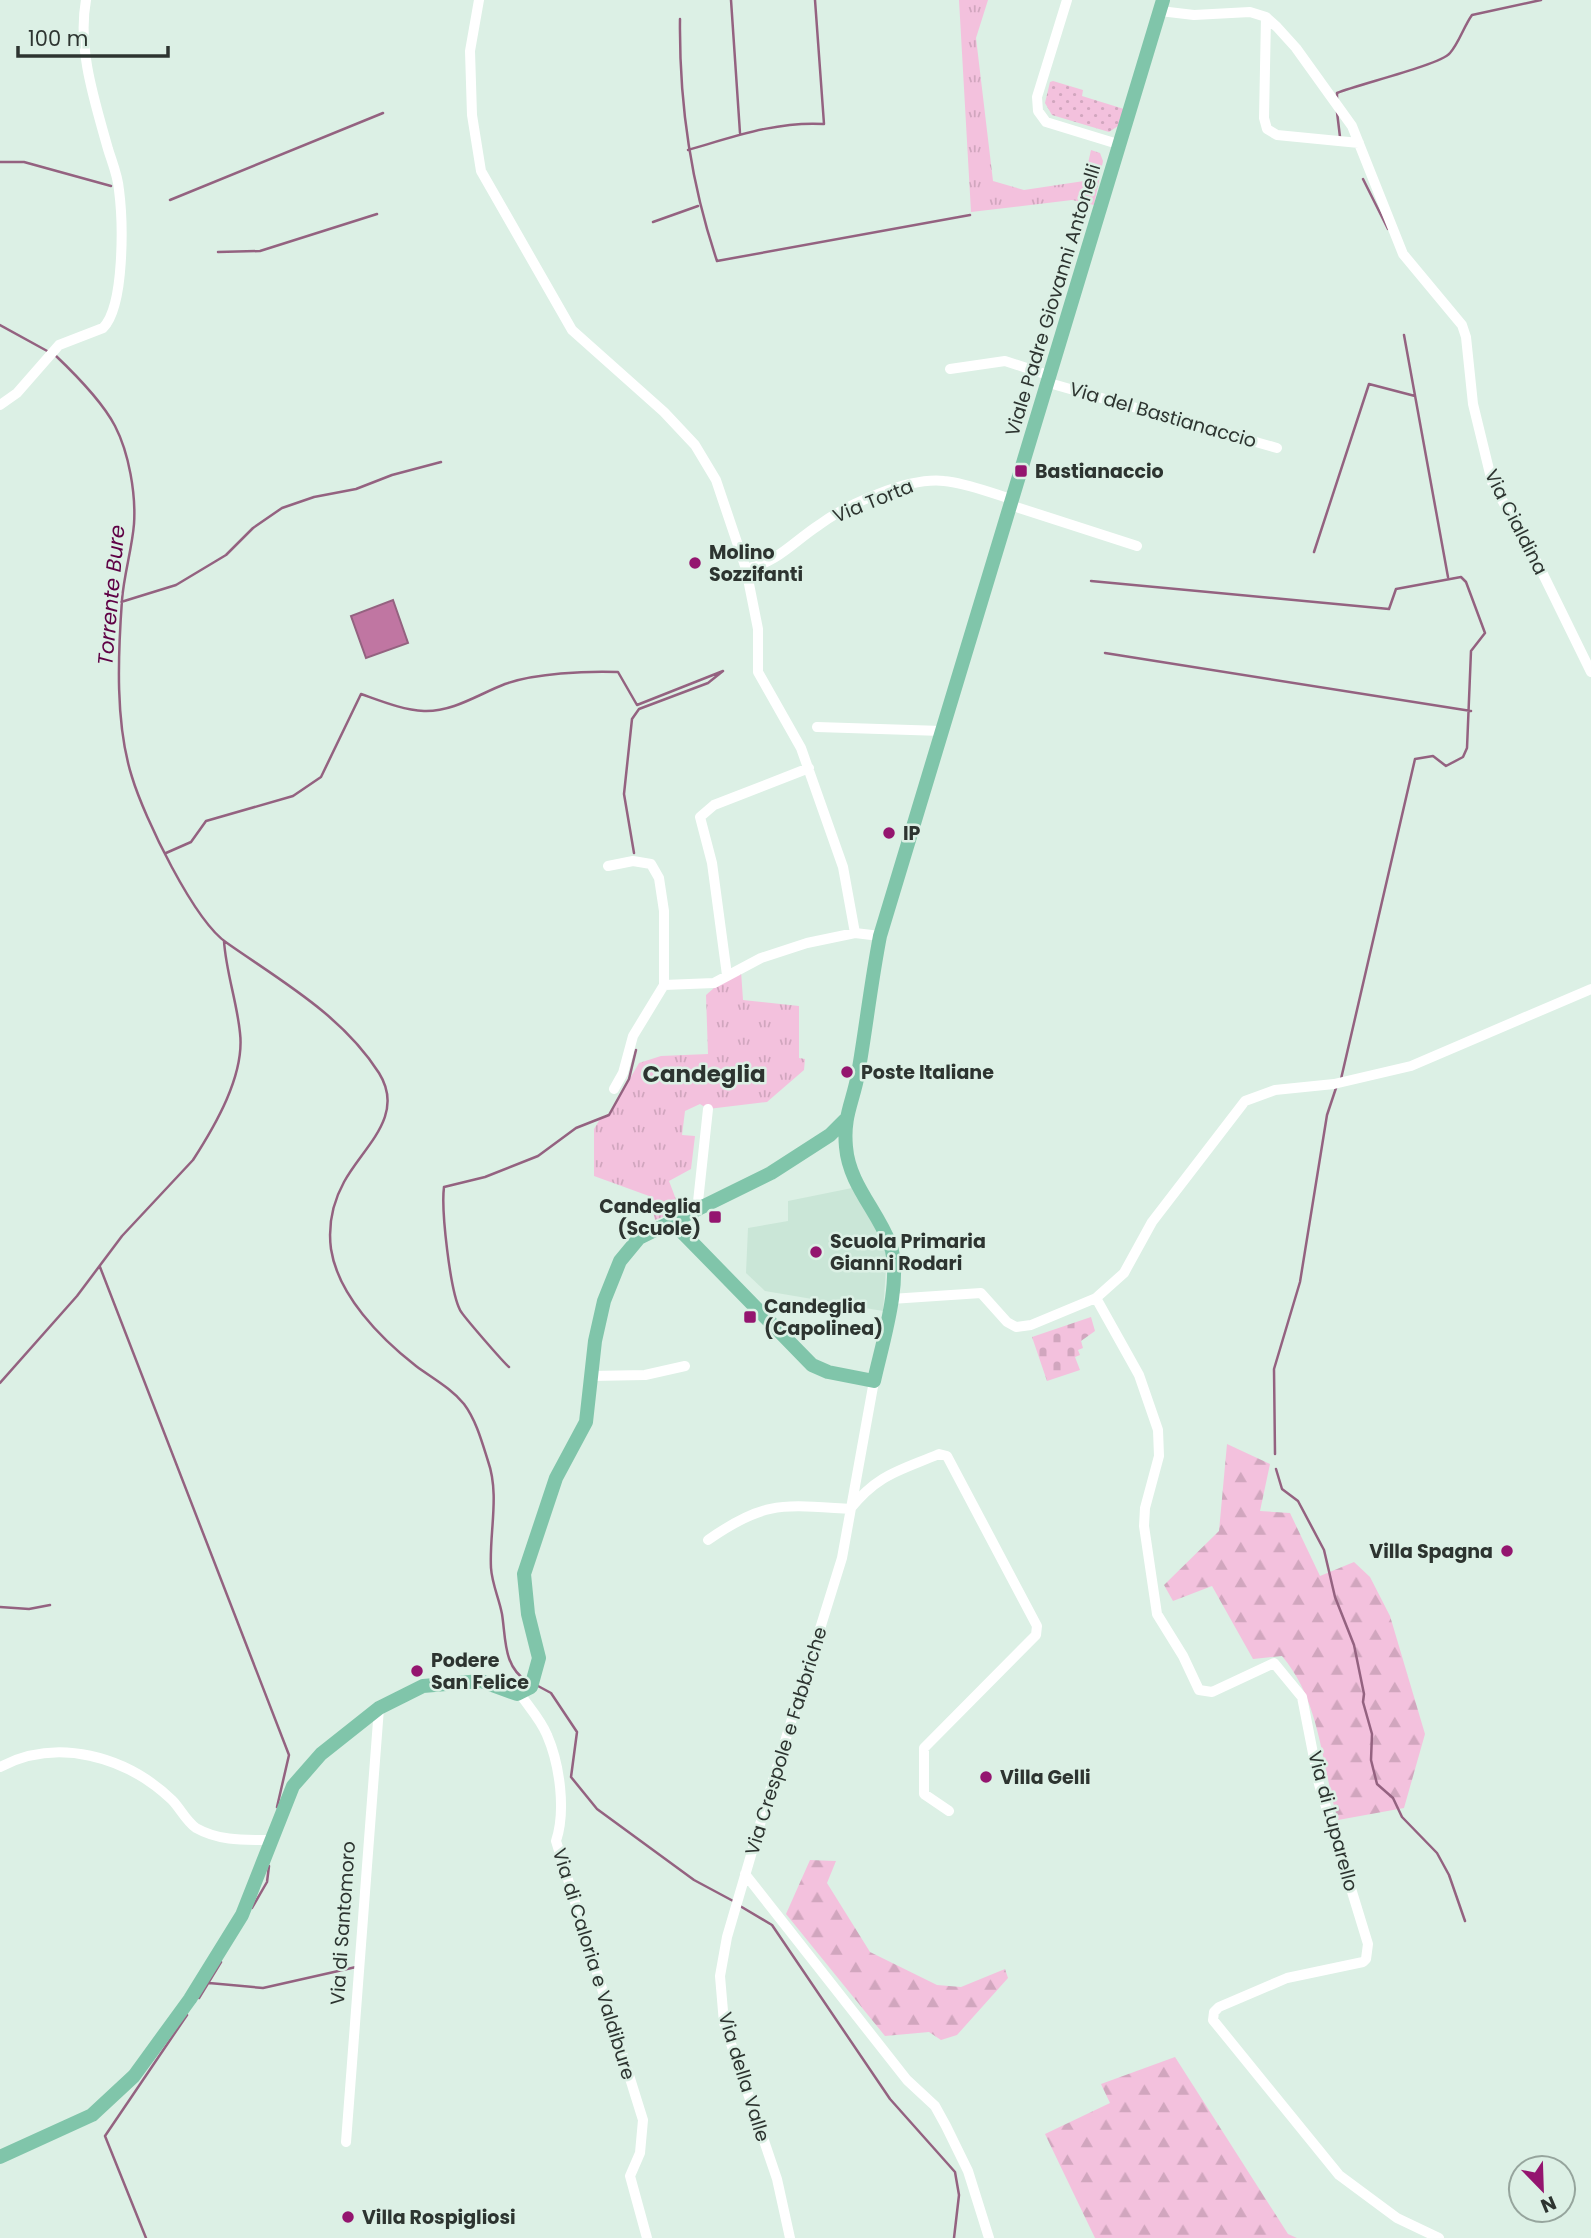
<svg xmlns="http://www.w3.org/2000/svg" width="1591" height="2238" font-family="Poppins,sans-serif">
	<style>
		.built { fill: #cae6d7 }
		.grass { fill: url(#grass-dots) }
		.forest { fill: url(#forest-firs) }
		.cemetery { fill: url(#cemetery-stones) }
		.park { fill: url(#park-tufts) }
		.water { fill: #c076a2; stroke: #946280; stroke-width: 2 }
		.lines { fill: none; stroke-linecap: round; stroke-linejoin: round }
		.stream { stroke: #946280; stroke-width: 2.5 }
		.minor { stroke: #fff; stroke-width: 10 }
		.major { stroke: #80c5aa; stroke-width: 14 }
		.poi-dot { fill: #94156f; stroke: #dcf0e5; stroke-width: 2.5 }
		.labels { text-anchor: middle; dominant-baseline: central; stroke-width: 5; stroke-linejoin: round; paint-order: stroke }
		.street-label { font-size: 19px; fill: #2d3430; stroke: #dcf0e5 }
		.poi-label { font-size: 19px; font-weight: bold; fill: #2d3430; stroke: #dcf0e5; text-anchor: start }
		.water-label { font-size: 21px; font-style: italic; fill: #5f0145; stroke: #dcf0e5 }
		.quarter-label { font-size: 23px; font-weight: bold; fill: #2d3430; stroke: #dcf0e5 }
	</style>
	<defs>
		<pattern id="grass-dots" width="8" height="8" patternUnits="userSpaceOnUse" patternTransform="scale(1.75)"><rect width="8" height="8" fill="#f3c1dd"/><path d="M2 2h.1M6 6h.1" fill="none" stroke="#d1a6be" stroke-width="1.8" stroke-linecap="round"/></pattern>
		<pattern id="forest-firs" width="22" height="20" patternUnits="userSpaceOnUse" patternTransform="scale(1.75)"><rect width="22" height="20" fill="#f3c1dd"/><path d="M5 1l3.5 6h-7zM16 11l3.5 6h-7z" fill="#d1a6be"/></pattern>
		<pattern id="cemetery-stones" width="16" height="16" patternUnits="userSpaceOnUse" patternTransform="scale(1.75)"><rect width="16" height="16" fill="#f3c1dd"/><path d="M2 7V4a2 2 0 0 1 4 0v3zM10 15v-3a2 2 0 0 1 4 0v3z" fill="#d1a6be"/></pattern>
		<pattern id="park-tufts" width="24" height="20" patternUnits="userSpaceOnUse" patternTransform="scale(1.75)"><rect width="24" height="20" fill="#f3c1dd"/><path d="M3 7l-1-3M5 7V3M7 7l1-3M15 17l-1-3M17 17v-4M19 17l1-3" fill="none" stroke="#d1a6be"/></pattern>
	</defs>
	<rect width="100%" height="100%" fill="#dcf0e5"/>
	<!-- built -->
	<path class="built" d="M852,1188l29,48 6,19 -4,56 -118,-20 -19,-18 2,-45 40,-7v-20z"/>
	<!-- grass -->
	<path class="grass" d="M1053,81l30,9 -1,6 42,13 -6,17 -9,6 -57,-17 -7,-12 5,-21z"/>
	<!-- forest -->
	<path class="forest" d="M1227,1444l43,20 -10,47 30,2 30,63 34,-14 16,15 20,39 35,118 -21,74 -66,12c-17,-56 -17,-118 -56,-164l-29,3 -41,-73 -39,15 -9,-16 55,-54z
		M810,1860l26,1 -9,22 43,69 67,33 24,2 44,-18 3,9 -51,57 -16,5 -12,-8 -44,4 -99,-122z
		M1175,2057l113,177 9,4h-202l-50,-104 65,-31 -9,-19z"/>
	<!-- cemetery -->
	<path class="cemetery" d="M1091,1317l4,14 -14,10 2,7 -5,2 2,5 -5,2 5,13 -33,11 -15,-44z"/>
	<!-- park -->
	<path class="park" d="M959,0h29l-12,38 17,143 31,9 60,-9 7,-31 9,3 3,8 -9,44 -22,-5 -101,12z
		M741,971l2,29 56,6v52l6,1 -1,11 -37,32 -59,7 -8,-5 -15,7 -3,24 13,1 -4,33 -22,12 11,29 -25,10 -6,-24 -55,-20v-47l6,-10 10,-6 29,-50 22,-7 47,-2 -2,-59 17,-15z"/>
	<!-- water -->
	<path class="water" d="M393,600l15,43 -42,15 -15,-42z"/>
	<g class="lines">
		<!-- stream -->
		<path class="stream" d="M731,0l9,133
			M680,19c-1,84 10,162 37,242l253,-46
			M1337,99v-6c22,-9 103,-28 113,-40 9,-10 14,-27 22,-38l69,-15
			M1337,112l3,25
			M688,150c45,-13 89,-29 136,-26l-9,-124
			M0,162h24l87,24
			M1363,179l25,50
			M170,200l213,-87
			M653,222l45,-16
			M218,252l42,-1 117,-37
			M0,325l49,27
			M1404,335l44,242
			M55,355c20,19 47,46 60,71 14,27 21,68 19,98 -2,25 -10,50 -12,76 -4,55 -7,124 10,177 12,40 62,144 95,166 54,38 115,72 152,130 27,43 -16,74 -35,109 -11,20 -16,44 -13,67 7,46 49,89 85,117 16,12 35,22 48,38 12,16 18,38 24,57 12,34 1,72 3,107 1,16 8,30 11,46 4,25 1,53 26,68
			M1314,552l55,-168 46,12
			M1091,581l298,28 7,-20 65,-12 5,5 19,51 -14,18 -4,97 -4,9 -17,9 -13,-10 -18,3 -74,320
			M121,602l55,-17 50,-30 27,-27 29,-20 32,-11 42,-8 36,-14 49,-13
			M1105,653l366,58
			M166,853l25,-11 15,-21 87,-25 28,-19 40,-83c20,7 42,16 63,17 29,1 55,-17 81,-27 31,-11 80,-13 113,-12l19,33 86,-34
			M634,853l-10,-59 8,-75 7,-10 69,-26 15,-12
			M100,1267l189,488 -12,52
			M509,1367c-5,-4 -46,-51 -49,-57 -10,-20 -19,-100 -16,-123l41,-10 53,-21 38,-28 33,-13 20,-36 7,-29
			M0,1383l77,-87 45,-60 71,-76c22,-34 52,-85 47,-127 -3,-31 -14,-61 -16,-92
			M1275,1454l-1,-85 26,-87 27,-167 9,-27
			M1276,1469l6,20 16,12 26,49 11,47 19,48 10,49 -1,8 9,32 -1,26 6,24 16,14 9,19 35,36 12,22 16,46
			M0,1607l29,2 21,-4
			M538,1686l13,7 26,39 -6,45 26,32 97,71 41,22
			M740,1906l32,19 118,174 65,73 4,23 -5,43
			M252,1908l15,-26 2,-16
			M209,1983l54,5 93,-21
			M199,1998l22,-36
			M146,2238l-41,-102 82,-121"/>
		<!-- minor -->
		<path class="minor" d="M479,0l-9,51 2,64 9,56 91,159 92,82 31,33 21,35 30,89 12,60v43l43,76 42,119 12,66
			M1067,0l-30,97 1,14 8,11 75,23
			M1160,11l34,4 56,-3 16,5 11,10 19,21 56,78 51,128 59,71 4,12 7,67 19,78 48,86 51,104
			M1266,17l-2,101 3,11 10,6 82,8
			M950,369l55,-8 46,15
			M1049,383l228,65
			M0,405l17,-12 42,-48 44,-17c22,-22 20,-107 16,-138 -1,-14 -7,-28 -11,-41 -13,-47 -31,-100 -22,-149
			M1010,505l127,41
			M746,569c32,-7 47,-27 73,-44 28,-21 90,-48 125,-44 23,2 46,12 68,18
			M817,727l125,4
			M608,866l25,-5 18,3 8,14 5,33v74l-31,51 -10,37 -9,16
			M727,975l-15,-112 -12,-46 14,-12 95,-37
			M664,985l50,-2 47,-25 46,-15 48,-10 25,3
			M697,1211l11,-102
			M1096,1298l43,77 19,55 1,26 -14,52 -1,18 13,88 26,42 16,34 13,2 62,-29 28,34 17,87 49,160 -2,15 -3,3 -76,16 -68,29 -5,5 -1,8 126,155 58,43 42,20
			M891,1299l90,-6 26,29 9,5 15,-2 65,-27 28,-25 28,-51 93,-121 30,-11 59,-6 77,-18 180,-77
			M592,1376l53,-1 40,-9
			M708,1540c57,-40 75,-35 142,-31 28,-35 49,-38 89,-55l8,2 90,170 -1,9 -112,113v46l25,17
			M520,1694c9,13 21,26 27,41 13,30 19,76 9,106l87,279 -3,33 -10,23 17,62
			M0,1767c57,-30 126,-11 172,33 8,8 14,21 24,28 23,13 47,12 73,12
			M745,1874l162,206 28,26 11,20 22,45 21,67
			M346,2142l33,-434
			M790,2238l-13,-59 -53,-156 -4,-47 7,-39 46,-157 69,-222 32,-177"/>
		<!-- major -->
		<path class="major" d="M668,1224l14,8 130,133 16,7 46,9c8,-37 29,-102 16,-137 -13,-34 -41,-60 -44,-97 -3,-31 7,-45 12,-73 8,-46 13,-92 22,-138l283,-936
			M0,2157l92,-42 42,-39 56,-77 52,-84 51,-129 28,-32 58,-46 44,-22 58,-5 36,13 14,-7 8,-29 -11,-44 -4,-40 32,-96 30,-56 9,-81 9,-40 16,-40 19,-23 132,-65 59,-38 15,-15"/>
	</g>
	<!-- markers -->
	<g class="poi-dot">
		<rect x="1014" y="464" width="14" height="14" rx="3.5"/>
		<circle cx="695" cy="563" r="7"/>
		<circle cx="889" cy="833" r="7"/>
		<circle cx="847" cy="1072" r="7"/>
		<rect x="708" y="1210" width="14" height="14" rx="3.5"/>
		<circle cx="816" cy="1252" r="7"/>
		<rect x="743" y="1310" width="14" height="14" rx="3.5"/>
		<circle cx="1507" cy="1551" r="7"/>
		<circle cx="417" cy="1671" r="7"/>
		<circle cx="986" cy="1777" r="7"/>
		<circle cx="348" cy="2217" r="7"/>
	</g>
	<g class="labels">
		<!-- street labels -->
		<g class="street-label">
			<text transform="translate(1053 300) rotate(-73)">Viale Padre Giovanni Antonelli</text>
			<text transform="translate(1163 415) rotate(16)">Via del Bastianaccio</text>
			<text transform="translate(873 501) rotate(-22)">Via Torta</text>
			<text transform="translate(1516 522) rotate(63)">Via Cialdina</text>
			<text transform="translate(786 1741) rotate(-73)">Via Crespole e Fabbriche</text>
			<text transform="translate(1333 1821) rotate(75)">Via di Luparello</text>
			<text transform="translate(343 1923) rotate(-86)">Via di Santomoro</text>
			<text transform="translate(594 1964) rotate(73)">Via di Caloria e Valdibure</text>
			<text transform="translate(744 2077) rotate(73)">Via della Valle</text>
		</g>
		<!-- poi labels -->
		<g class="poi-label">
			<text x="1035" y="471">Bastianaccio</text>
			<text x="709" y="552">Molino<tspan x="709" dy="22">Sozzifanti</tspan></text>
			<text x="903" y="833">IP</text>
			<text x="861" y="1072">Poste Italiane</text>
			<text x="701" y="1206" text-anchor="end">Candeglia<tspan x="701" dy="22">(Scuole)</tspan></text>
			<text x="830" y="1241">Scuola Primaria<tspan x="830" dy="22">Gianni Rodari</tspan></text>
			<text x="764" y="1306">Candeglia<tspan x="764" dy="22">(Capolinea)</tspan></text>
			<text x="1493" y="1551" text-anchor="end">Villa Spagna</text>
			<text x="431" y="1660">Podere<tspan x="431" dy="22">San Felice</tspan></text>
			<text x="1000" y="1777">Villa Gelli</text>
			<text x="362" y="2217">Villa Rospigliosi</text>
		</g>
		<!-- water labels -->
		<g class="water-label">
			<text transform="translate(111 595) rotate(-85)">Torrente Bure</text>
		</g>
		<!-- quarter labels -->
		<g class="quarter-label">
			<text x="704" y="1074">Candeglia</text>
		</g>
	</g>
	<!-- north arrow -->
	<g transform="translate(1542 2189) rotate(157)"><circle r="33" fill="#dcf0e5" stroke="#96a59d" stroke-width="2"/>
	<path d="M0-5L12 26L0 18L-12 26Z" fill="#94156f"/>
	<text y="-10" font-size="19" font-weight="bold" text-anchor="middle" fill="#2d3430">N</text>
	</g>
	<!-- scale -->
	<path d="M18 46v10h150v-10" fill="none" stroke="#2d3430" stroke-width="3.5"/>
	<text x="28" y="46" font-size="21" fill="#2d3430" stroke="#dcf0e5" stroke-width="5" paint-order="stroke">100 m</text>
</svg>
